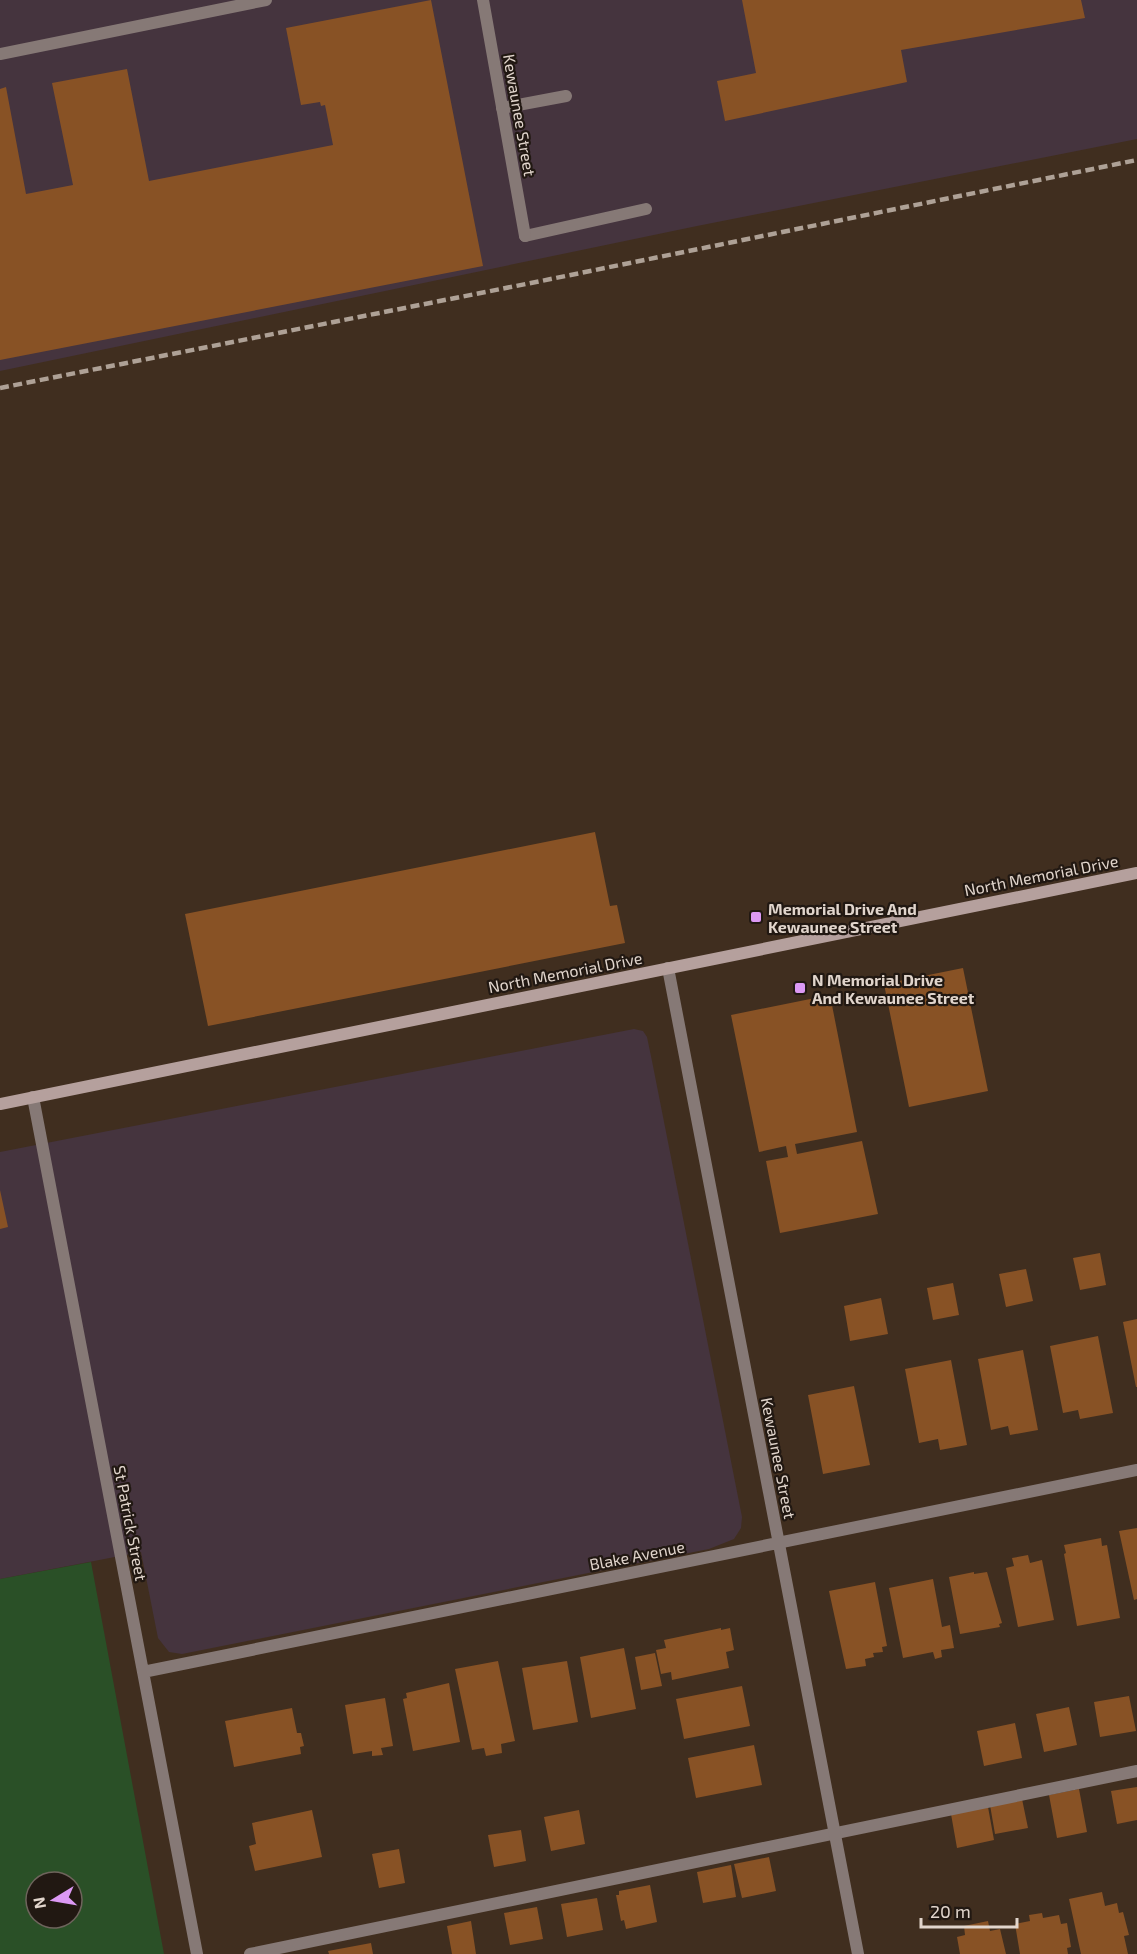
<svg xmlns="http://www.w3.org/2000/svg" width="1137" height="1954" font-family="'Exo 2',sans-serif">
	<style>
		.industrial { fill: #45343e }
		.green { fill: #2a5027; fill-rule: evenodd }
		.building { fill: #885225 }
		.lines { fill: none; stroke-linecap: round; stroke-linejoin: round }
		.service { stroke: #867976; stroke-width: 12 }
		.minor { stroke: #867976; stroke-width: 12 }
		.secondary { stroke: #b5a09d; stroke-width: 12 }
		.rail { stroke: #aea196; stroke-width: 4.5; stroke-dasharray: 9 4.5; stroke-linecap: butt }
		.poi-dot { fill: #dc99f4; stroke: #211812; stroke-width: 2 }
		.labels { text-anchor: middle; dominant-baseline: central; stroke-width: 4.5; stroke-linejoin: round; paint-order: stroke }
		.street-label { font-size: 16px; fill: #e1d5cc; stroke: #211812 }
		.poi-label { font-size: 16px; font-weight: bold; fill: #e1d5cc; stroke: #211812; text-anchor: start }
	</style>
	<rect width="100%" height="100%" fill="#402e1f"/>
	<!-- industrial -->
	<path class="industrial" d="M0,0h1137v139l-440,87 -697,145z
		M634,1029l9,2 4,6 5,24 90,456 -1,11 -7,11 -25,10 -527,105 -13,-2 -11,-14 -17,-86 -141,27v-427z"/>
	<!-- green -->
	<path class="green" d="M91,1562l73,392h-164v-375zM36,1882h36v36h-36z"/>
	<!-- building -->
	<path class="building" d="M431,0l52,266 -483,94v-271l6,-2 20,107 47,-9 -21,-102 75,-14 22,112 184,-36 -8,-40 -4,1 -1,-4 -19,3 -15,-77z
		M742,0h339l4,18 -184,32 6,32 -182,39 -8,-40 39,-8z
		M595,832l15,74 7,-1 8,38 -417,83 -23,-112z
		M963,968l25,123 -79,16 -25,-123z
		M830,995l27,137 -62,12 2,10 65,-13 16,73 -98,19 -14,-72 22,-4 -2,-11 -27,6 -28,-137z
		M0,1190l8,37 -8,2z
		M1100,1253l6,32 -26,5 -7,-32z
		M1026,1269l7,32 -27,6 -7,-33z
		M953,1283l6,32 -26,5 -6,-32z
		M881,1298l7,36 -38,7 -6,-35z
		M1137,1319v68h-1l-13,-65z
		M1098,1336l15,77 -33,6 -2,-9 -15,3 -13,-67z
		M1023,1350l15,80 -28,5 -2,-9 -17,4 -13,-71z
		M951,1360l16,85 -27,5 -2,-11 -19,4 -14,-74z
		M854,1386l16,79 -47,9 -15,-79z
		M1137,1528v71l-3,1 -15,-69z
		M1101,1538l1,8 5,-1 13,73 -43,8 -13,-72 2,-1 -2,-8z
		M1028,1555l2,8 12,-3 12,60 -36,7 -12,-59 8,-2 -2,-8z
		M974,1572v2l13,-2 15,51 -3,1 1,3 -40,7 -11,-57z
		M933,1579l9,48 8,-2 4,23 -13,2 1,7 -7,2 -2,-7 -30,6 -14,-70z
		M875,1582l12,64 -5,1 1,5 -10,1 1,4 -9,2 1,7 -20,3 -17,-78z
		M721,1628v2l9,-2 4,22 -8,2 3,16 -57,12 -1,-8 -10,2 -5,-24 10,-2 -2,-8z
		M624,1648l12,61 -45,9 -11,-61z
		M655,1653l7,33 -21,4 -6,-33z
		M498,1661l17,80 -14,3 1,9 -16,3 -2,-8 -12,2 -17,-81z
		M567,1661l11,61 -45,8 -11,-62z
		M449,1683l11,59 -47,9 -10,-52 4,-1 -1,-5z
		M742,1686l8,40 -66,13 -8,-40z
		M1129,1696l7,35 -36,6 -6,-35z
		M385,1698l8,48 -12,2 2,7 -11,1v-5l-19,3 -8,-49z
		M1069,1707l8,38 -33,7 -8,-38z
		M292,1708l5,25h4l3,13 -4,1 1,7 -67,13 -9,-46z
		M1015,1723l7,35 -38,8 -7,-35z
		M754,1745l8,40 -66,13 -8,-40z
		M1137,1787v33l-20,4 -6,-33z
		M1079,1789l8,43 -30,6 -8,-43z
		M1022,1799l6,29 -33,6 -5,-29z
		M988,1807l6,33 -37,8 -6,-34z
		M312,1810l10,47 -67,14 -6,-25 7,-2 -4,-21z
		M579,1810l6,34 -34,7 -7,-34z
		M521,1830l5,31 -32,6 -6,-32z
		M399,1849l6,34 -26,5 -7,-34z
		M769,1857l7,34 -34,7 -8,-34z
		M731,1865l5,32 -33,6 -6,-31z
		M650,1885l7,37 -31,7 -2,-9 -3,1 -5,-26h3v-4z
		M1102,1892l3,14 12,-3 2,10 4,-1 6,23 -5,1 4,18h-47l-12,-55z
		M597,1898l6,32 -36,7 -6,-33z
		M537,1907l6,32 -33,6 -6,-32z
		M1042,1913l1,5 16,-3 2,9 6,-1 4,24 -4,1 1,6h-48l-5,-30 15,-3 -1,-6z
		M471,1921l5,33h-24l-5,-28z
		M988,1921l2,10 10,-2 6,25h-46l-3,-17 8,-2 -1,-9z
		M371,1943l2,11h-44l-1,-3z"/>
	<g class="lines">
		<!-- service -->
		<path class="service" d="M502,108l64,-12
			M525,236l121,-27
			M250,1954l887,-183"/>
		<!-- minor -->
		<path class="minor" d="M483,0l42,236
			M0,54l266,-54
			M668,968l190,986
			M33,1097l164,857
			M143,1672l994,-202"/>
		<!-- secondary -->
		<path class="secondary" d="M0,1104l1137,-231"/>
		<!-- rail -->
		<path class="rail" d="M0,388l536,-106 601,-122"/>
	</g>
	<!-- markers -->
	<g class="poi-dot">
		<rect x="750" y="911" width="12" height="12" rx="3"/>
		<rect x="794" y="982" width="12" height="12" rx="3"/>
	</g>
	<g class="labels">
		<!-- street labels -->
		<g class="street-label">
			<text transform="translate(520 115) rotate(80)">Kewaunee Street</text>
			<text transform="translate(1041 875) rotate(-11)">North Memorial Drive</text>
			<text transform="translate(565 972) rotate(-11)">North Memorial Drive</text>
			<text transform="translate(779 1458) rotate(79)">Kewaunee Street</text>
			<text transform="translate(131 1523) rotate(79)">St Patrick Street</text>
			<text transform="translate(637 1555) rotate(-11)">Blake Avenue</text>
		</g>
		<!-- poi labels -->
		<g class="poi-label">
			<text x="768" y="908">Memorial Drive And<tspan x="768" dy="18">Kewaunee Street</tspan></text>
			<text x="812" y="979">N Memorial Drive<tspan x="812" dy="18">And Kewaunee Street</tspan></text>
		</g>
	</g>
	<!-- north arrow -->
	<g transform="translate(54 1900) rotate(259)"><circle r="28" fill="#211812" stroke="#6e645c" stroke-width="1.5"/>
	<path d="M0-4.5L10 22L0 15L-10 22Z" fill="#dc99f4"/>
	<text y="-9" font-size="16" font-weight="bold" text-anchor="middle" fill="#e1d5cc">N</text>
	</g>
	<!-- scale -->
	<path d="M921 1918v9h96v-9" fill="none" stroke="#e1d5cc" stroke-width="3"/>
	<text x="930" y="1918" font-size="18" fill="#e1d5cc" stroke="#211812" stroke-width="4.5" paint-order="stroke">20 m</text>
</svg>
